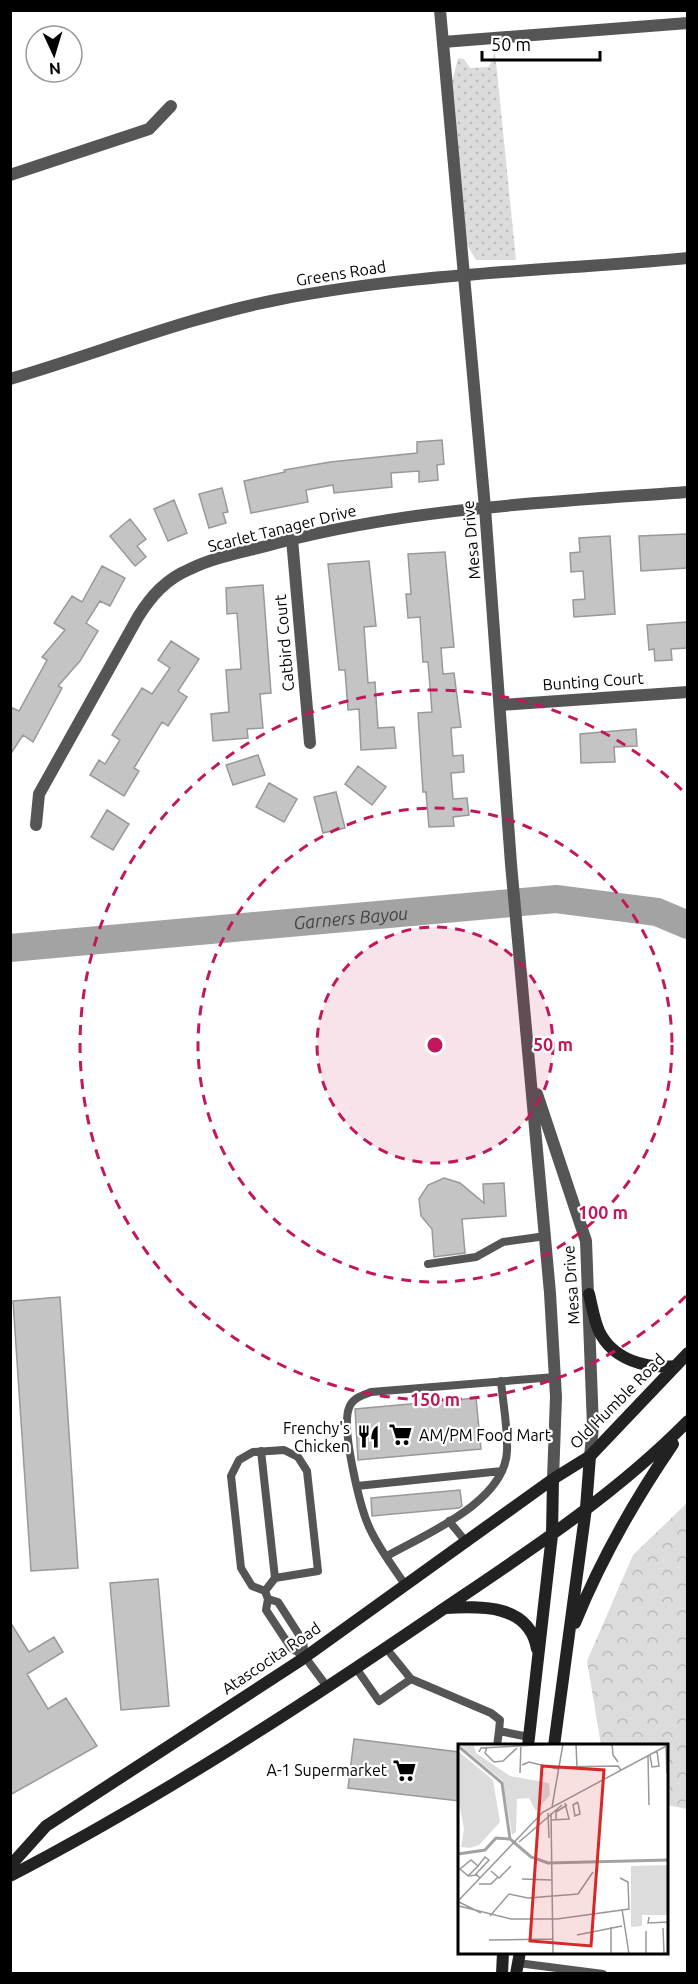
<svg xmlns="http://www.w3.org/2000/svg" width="698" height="1984" font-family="Ubuntu,sans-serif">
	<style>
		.grass { fill: url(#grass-dots) }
		.forest { fill: url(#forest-crowns) }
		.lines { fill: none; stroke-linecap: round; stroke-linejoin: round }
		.river { stroke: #a3a3a3; stroke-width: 28 }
		.building { fill: #c4c4c4; stroke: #999; stroke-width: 1.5 }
		.service { stroke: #555; stroke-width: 8 }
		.minor { stroke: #555; stroke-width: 12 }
		.tertiary { stroke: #555; stroke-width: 12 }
		.secondary { stroke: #222; stroke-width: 12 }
		.ring { fill: none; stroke: #c2185b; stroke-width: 3; stroke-dasharray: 10 8 }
		.labels { text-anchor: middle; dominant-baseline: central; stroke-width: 4.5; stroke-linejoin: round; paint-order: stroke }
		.street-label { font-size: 16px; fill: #000; stroke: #fff }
		.poi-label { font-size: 16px; fill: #000; stroke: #fff; text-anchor: end }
		.water-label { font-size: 18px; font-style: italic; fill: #444; stroke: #fff }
		.inset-river { fill: none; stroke: #a3a3a3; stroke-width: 3 }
		.inset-road { fill: none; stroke: #999; stroke-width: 1.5 }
		.view { fill: #d62828; fill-opacity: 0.15; stroke: #d62828; stroke-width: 3 }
		.inset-edge { fill: none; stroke: #000; stroke-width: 3 }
		.centre { fill: #c2185b; stroke: #fff; stroke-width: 3 }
		.ring-label { font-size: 18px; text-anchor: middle; font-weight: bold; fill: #c2185b; stroke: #fff; stroke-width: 4.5; stroke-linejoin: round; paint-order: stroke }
	</style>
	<defs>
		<pattern id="grass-dots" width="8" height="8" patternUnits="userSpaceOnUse" patternTransform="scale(1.5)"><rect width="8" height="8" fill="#dcdcdc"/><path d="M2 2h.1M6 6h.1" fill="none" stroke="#bbb" stroke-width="1.8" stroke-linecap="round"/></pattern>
		<pattern id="forest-crowns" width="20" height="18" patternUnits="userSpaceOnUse" patternTransform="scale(1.5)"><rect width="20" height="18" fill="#dcdcdc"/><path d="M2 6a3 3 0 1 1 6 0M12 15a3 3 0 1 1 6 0" fill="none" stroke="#bbb"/></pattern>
	</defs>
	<rect width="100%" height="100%" fill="#fff"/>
	<!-- grass -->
	<path class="grass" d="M495,52l21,208h-40l-9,-15 -15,-163 6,-24 6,1 6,9 19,-1z"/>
	<!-- forest -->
	<path class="forest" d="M687,1503v306l-20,-4 -1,-59 -65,-1 -14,-84 46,-106z"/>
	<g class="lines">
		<!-- river -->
		<path class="river" id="s1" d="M10,948l546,-49 101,13 31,13"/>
	</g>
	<!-- building -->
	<path class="building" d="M442,440l2,24 -7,1 1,15 -19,2v-11l-28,2 1,14 -58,6 -1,-8 -27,5 2,12 -57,11 -7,-32 41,-9 -1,-2 46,-8 87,-9v-11z
		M222,488l6,24 -5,1 3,10 -17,5 -10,-34z
		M174,500l13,33 -19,8 -14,-32z
		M130,519l16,20 -9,7 9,11 -11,9 -25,-30z
		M687,534v34l-46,3 -2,-35z
		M610,536l5,78 -41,3 -1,-17 12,-1 -2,-28 -12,1 -1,-19 10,-1 -1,-14z
		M445,552l9,95 -13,1 2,26 11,-1 7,54 -10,1 2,28 10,-1 1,17 -13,1 2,26 14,-1 2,17 -16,2 1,9 -25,1 -3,-35h-3l-5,-79 14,-1 -4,-50h-5l-3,-45 -12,1 -2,-24h5l-3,-40z
		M369,561l7,65 -12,1 4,56 7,-1 3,46 16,-1 2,21 -35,2 -2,-41 -11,1 -3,-40h-6l-11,-106z
		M102,566l23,12 -15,28 -10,-5 -14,22 12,8 -18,30 -22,25 4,2 -29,54 -10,-7 -13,20v-48l9,4 28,-51 -5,-3 23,-27 -11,-7 18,-27 10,6z
		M263,585l8,108 -11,1 3,34 -16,1 1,9 -35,3 -2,-27 18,-2 -3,-42 15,-1 -4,-56 -10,1 -1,-26z
		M687,622v26l-16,1 1,11 -17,1 -1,-12 -5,1 -2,-25z
		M171,641l28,18 -21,32 9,6 -19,29 -6,-4 -28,46 5,3 -15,25 -34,-21 9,-15 6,4 15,-24 -8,-5 30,-47 10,6 18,-26 -12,-8z
		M636,729l1,17 -23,1 1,15 -34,1 -1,-29z
		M258,755l7,20 -32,10 -7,-20z
		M358,766l28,21 -14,18 -27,-21z
		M269,783l28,16 -13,23 -28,-15z
		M336,792l9,36 -22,5 -9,-36z
		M107,810l22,14 -16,26 -22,-13z
		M444,1178l16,5 24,20 -1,-19 21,-1 2,33 -44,3 3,34 -31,4 -2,-28 -11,-13 -2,-17 9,-14z
		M60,1297l18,271 -47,3 -18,-270z
		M476,1398l5,51 -123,11 -3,-51z
		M460,1490l2,16 -3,2 -87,8 -1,-18z
		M158,1579l11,127 -48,4 -11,-127z
		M10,1622l19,30 25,-15 9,15 -36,22 21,35 18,-11 31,48 -87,49z
		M354,1739l105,13v49l-111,-13z"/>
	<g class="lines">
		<!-- service -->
		<path class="service" d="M428,1264l48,-7 27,-15 43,-6
			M261,1451l14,127
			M357,1486l145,-15
			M449,1521l18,22
			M387,1556c39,-22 118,-54 120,-105 1,-23 -4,-47 -6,-70
			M406,1586c-12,-18 -26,-36 -35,-55 -11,-21 -30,-103 -22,-123 3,-10 14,-13 22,-16l184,-15
			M265,1591l-13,-5 -11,-18 -10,-92 8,-16 14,-8 31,-2 14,7 9,14 11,100 -43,7 -10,13 3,8
			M386,1648l25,31 80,34 9,7 -1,11
			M305,1657l-2,-16 -25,-39 -10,-3 -2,11 25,38 14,9 23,31
			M356,1668l23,33 32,-22
			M497,1746l2,-15 30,6
			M518,1963l85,11"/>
		<!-- minor -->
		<path class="minor" d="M443,42l245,-19
			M10,175l139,-46 22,-23
			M10,379c89,-26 175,-61 266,-79 135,-27 274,-29 412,-42
			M292,539l18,204
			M500,705l188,-13
			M36,825l3,-31 99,-177c13,-21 28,-38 52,-48 27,-13 59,-18 87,-26 134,-35 273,-41 411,-51"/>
		<!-- tertiary -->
		<path class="tertiary" d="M440,10l45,498 26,356 39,429 6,104 -3,82
			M537,1094l49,147 7,186 -3,29"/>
		<!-- secondary -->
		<path class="secondary" d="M589,1294c3,12 5,26 10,37 14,29 47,38 77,35
			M446,1608c35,-2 83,-4 91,41
			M575,1623c26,-64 59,-122 98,-179
			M528,1746l24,-211 1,-56
			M554,1746l32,-238 4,-52
			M10,1866l36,-40 255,-166 252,-181 37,-23 98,-103
			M10,1876c148,-77 288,-168 426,-262 87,-59 177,-117 252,-193
			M502,1974l1,-22
			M516,1974l4,-22"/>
	</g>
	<!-- distance rings -->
	<circle cx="435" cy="1045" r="118" fill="#c2185b" fill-opacity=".12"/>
	<g class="ring">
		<circle cx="435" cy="1045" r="118"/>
		<circle cx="435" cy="1045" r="237"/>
		<path d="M686 1296A355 355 0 1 1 686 794"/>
	</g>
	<!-- icons -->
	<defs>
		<symbol id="supermarket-bare" viewBox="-9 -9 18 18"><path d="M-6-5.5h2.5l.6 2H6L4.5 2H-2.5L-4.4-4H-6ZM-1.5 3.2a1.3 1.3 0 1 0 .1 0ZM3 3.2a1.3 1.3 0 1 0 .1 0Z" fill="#000" stroke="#fff" stroke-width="2.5" paint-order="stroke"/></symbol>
		<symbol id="restaurant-bare" viewBox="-9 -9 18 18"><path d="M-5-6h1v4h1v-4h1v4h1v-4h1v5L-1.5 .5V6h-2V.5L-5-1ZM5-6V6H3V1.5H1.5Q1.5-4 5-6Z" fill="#000" stroke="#fff" stroke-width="2.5" paint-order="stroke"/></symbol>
	</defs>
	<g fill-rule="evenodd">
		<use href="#supermarket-bare" x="384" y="1418" width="33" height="33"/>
		<use href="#restaurant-bare" x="352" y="1420" width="33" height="33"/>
		<use href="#supermarket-bare" x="388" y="1754" width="33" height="33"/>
	</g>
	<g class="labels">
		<!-- street labels -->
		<g class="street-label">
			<text transform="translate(341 273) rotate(-9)">Greens Road</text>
			<text transform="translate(282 528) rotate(-14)">Scarlet Tanager Drive</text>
			<text transform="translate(471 540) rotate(-95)">Mesa Drive</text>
			<text transform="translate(284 643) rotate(-95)">Catbird Court</text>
			<text transform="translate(593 681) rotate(-4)">Bunting Court</text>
			<text transform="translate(571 1285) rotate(-94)">Mesa Drive</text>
			<text transform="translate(617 1401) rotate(-45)">Old Humble Road</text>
			<text transform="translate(271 1658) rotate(-34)">Atascocita Road</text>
		</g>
		<!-- poi labels -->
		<g class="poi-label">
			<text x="350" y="1428">Frenchy's<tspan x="350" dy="18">Chicken</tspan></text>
			<text x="419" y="1435" text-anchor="start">AM/PM Food Mart</text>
			<text x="387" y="1770">A-1 Supermarket</text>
		</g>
		<!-- water labels -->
		<g class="water-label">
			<text stroke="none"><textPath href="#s1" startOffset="342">Garners Bayou</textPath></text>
		</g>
	</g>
	<!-- overview -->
	<g transform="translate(458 1744)">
		<rect width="210" height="210" fill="#fff"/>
		<path d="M0,7l35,29 7,42 -21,23 -9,3 -9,-1 3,-18 -6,-32z" fill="#dcdcdc"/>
		<path d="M1,0h37l-22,2 2,7 34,23 39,7 1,12 -14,16 -7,-13 -12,1 -1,33 -4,3 -9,-54zM210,121v50h-26v11l-11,1v-61z" fill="#dcdcdc"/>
		<path class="inset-river" d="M0,2l44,37 8,56 21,18 17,6 120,-3M0,110l27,-4 11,-12 13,1"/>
		<path class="inset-road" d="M118,0l1,23M154,0l1,11 5,7M29,3l-2,6 9,9 9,-1 14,-13M208,3l1,27M21,8l2,-4 77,-4M192,11l2,12 7,-1 -2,-15M190,12l1,49M64,21l7,-3 29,7M101,23l59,-1 3,4M62,29l1,-29M120,58l-5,3 2,11 5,-2 -2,-11M94,63l11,-63M90,69l1,25M93,69l2,141M93,76l18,-1 -4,-16M98,76v-8l11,-7M61,98l43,-37M33,127l8,7 12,-12M17,131l14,-15 -4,-3 -7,9M10,132l10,-10 -7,-6 -11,9 7,6 1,1 9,-1 3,3M64,135l29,1M21,140h12l7,-7M0,157l85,-89 125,-67M1,158l22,11M1,162l52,13h46l72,-10 -1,-27 -8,-4M164,165l7,45M32,172l19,-22 19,4 50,-4 15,-22M191,173l-1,6 20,-1M205,184l1,26M188,187v23M119,191l45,-9M31,196l64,-1M153,210v-27"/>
		<path class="view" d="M84,22l62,4 -13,176 -61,-5z"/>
		<rect width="210" height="210" class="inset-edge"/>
	</g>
	<circle cx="435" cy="1045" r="9" class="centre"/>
	<g class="ring-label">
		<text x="553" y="1051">50 m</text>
		<text x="603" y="1219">100 m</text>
		<text x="435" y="1406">150 m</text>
	</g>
	<!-- border -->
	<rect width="698" height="1984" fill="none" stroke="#000000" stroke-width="24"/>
	<!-- north arrow -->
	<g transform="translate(54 54) rotate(176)"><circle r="28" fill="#ffffff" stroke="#999999" stroke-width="1.5"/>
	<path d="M0-4.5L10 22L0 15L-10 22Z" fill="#000000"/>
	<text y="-9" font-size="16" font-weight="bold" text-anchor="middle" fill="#000000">N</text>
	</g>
	<!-- scale -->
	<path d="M482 51v9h118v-9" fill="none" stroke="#000000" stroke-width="3"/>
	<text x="491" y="51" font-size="18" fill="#000000" stroke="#ffffff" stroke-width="4.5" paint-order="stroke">50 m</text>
</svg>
